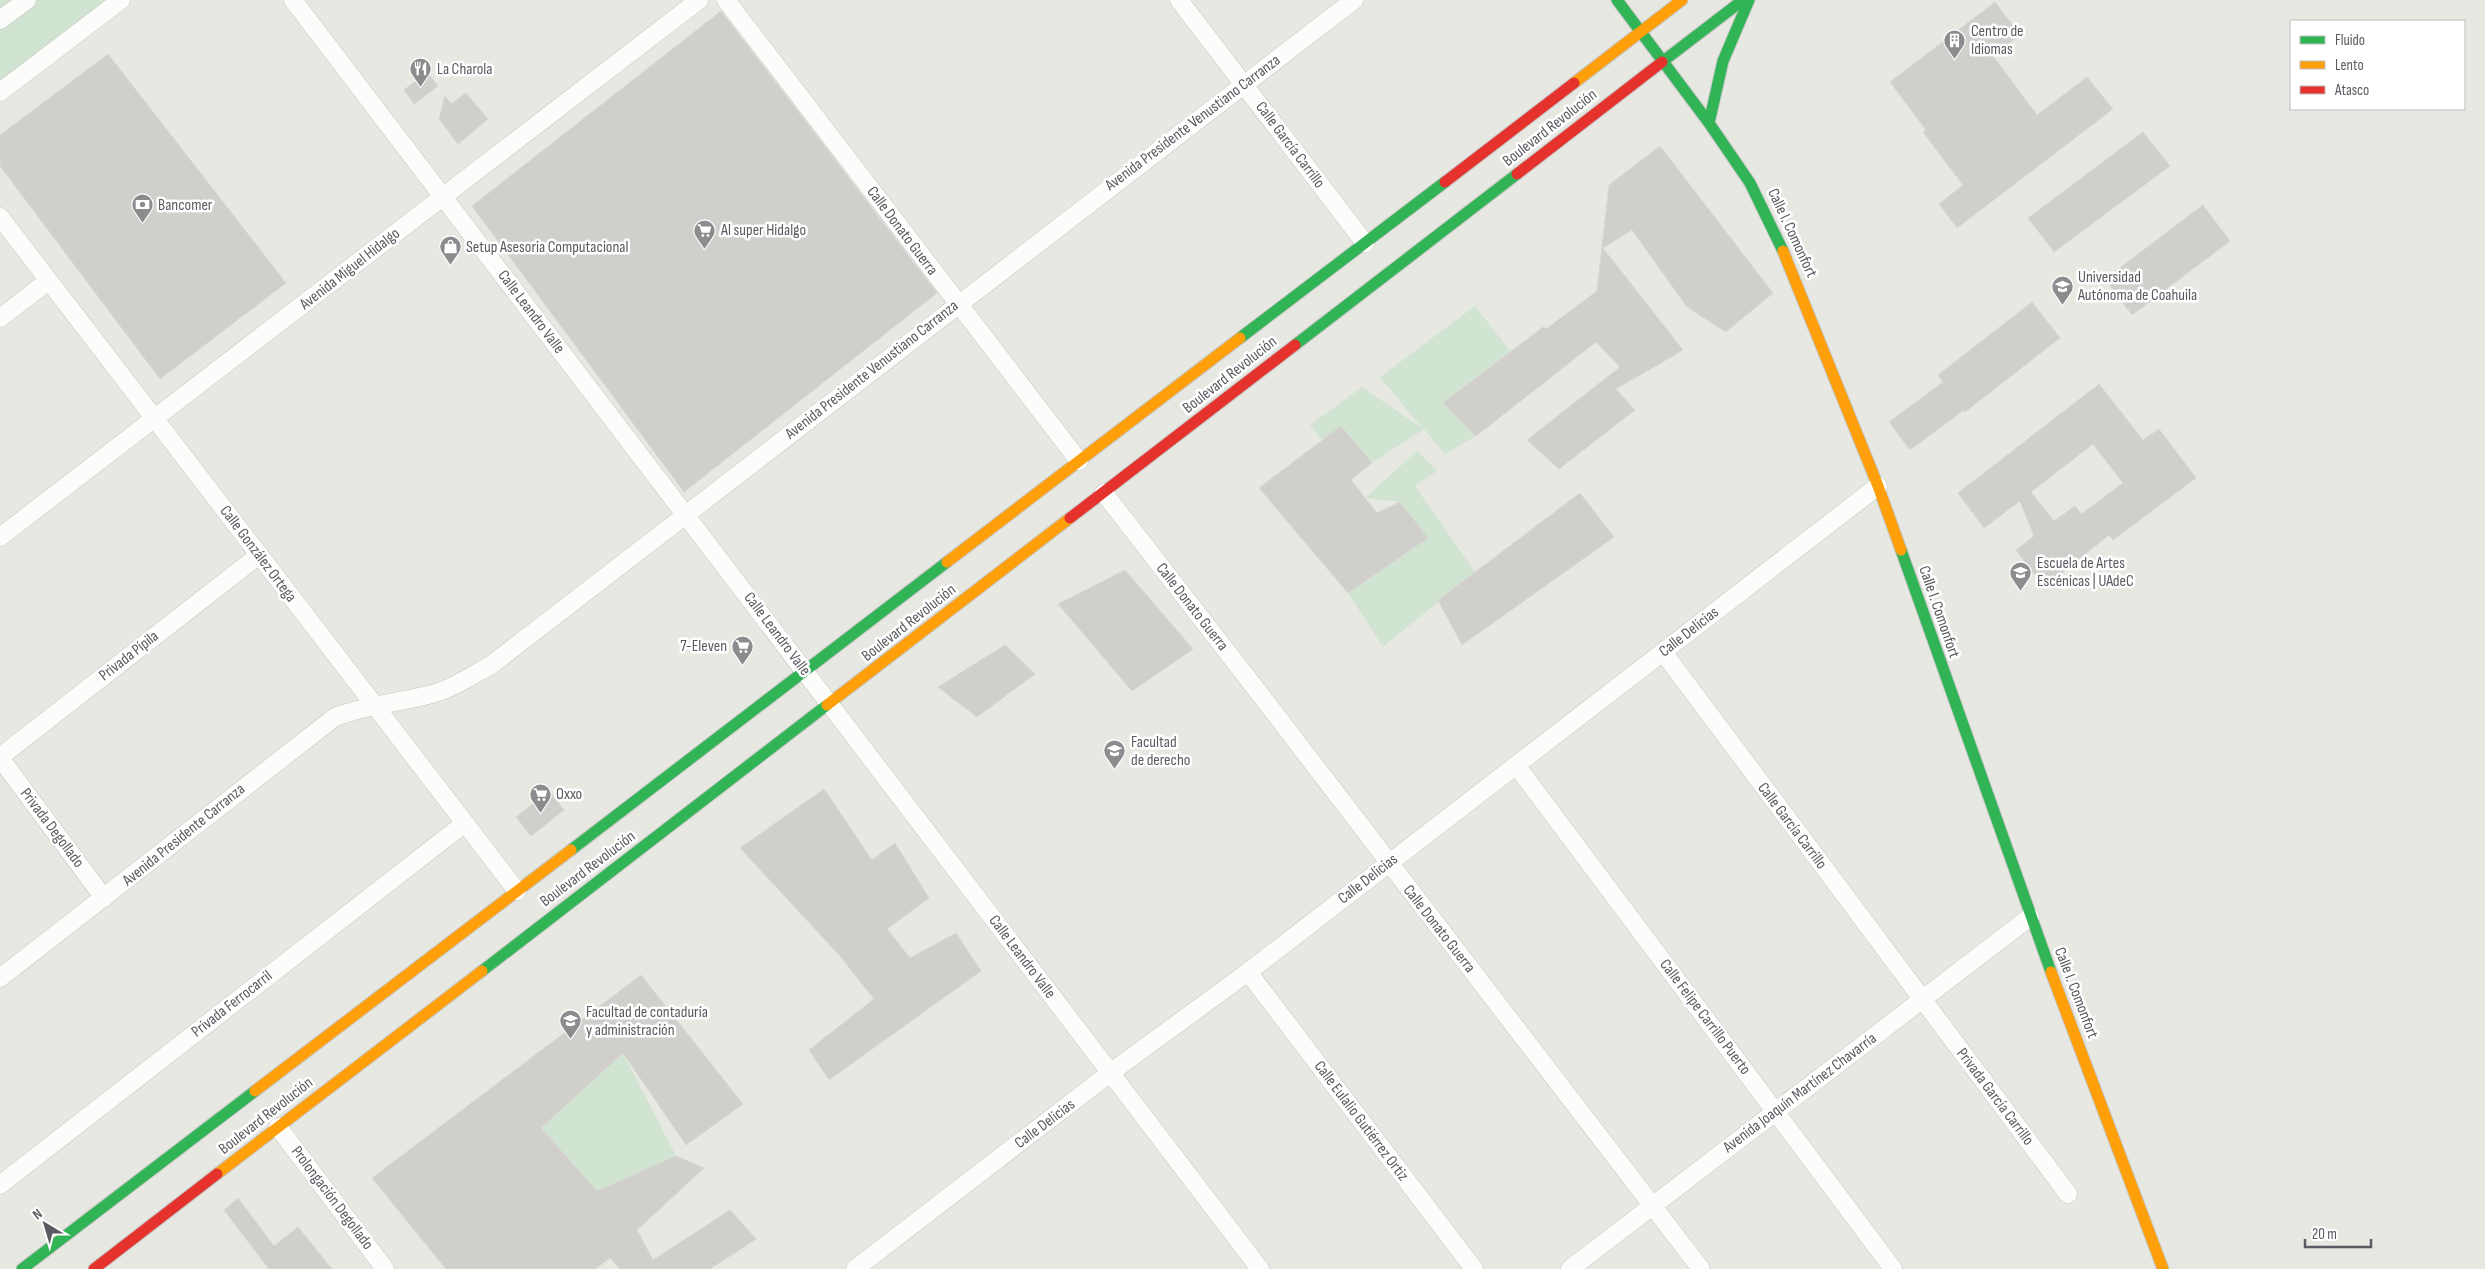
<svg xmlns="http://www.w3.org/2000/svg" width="2485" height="1269" font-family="'Sofia Sans Condensed',sans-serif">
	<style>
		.green { fill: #d1e4d1 }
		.building { fill: #d0cfcc; stroke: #d8d7d2; fill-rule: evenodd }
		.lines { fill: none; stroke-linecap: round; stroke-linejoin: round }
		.street-casing { stroke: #c5c5c3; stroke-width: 19 }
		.fast-casing { stroke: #c5c5c4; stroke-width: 13 }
		.slow-casing { stroke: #c5c5c4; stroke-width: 13 }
		.jam-casing { stroke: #c5c5c4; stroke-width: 13 }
		.street { stroke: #fcfcfb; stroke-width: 18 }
		.fast { stroke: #30b455; stroke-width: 11 }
		.slow { stroke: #ff9f0a; stroke-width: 11 }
		.jam { stroke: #e5322d; stroke-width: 11 }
		.labels { text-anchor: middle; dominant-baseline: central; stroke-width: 5; stroke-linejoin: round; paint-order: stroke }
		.poi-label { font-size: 16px; fill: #595b60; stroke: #fff; text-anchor: start }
		.street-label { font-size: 16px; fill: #595b60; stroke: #fff }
	</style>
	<rect width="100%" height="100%" fill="#e8e8e3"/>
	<!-- green -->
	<path class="green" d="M0,0h107l-107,82z
		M1475,306l36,46 -67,51 32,33 -31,18 -21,-25 -52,34 -31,-37 -19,14 -12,-15 52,-38 60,41 -42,-51z
		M1417,451l20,20 -22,15 60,86 -92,75 -35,-54 80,-55 -28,-36 -35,-4z
		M623,1053l53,103 -79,35 -56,-63z"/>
	<!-- building -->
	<path class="building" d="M1995,2l25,33 -27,21 44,59 50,-38 26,32 -156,119 -18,-24 24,-19 -40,-53 3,-2 -36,-48z
		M721,11l216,282 -253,199 -212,-286z
		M108,54l178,229 -126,96 -160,-213v-31z
		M427,72l11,14 -24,18 -10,-14z
		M466,93l22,26 -30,25 -19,-25 6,-23 6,8z
		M2143,132l27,34 -116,86 -26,-34z
		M1660,146l113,147 -47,39 -39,-25 -55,-77 -29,18 80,102 -67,39 19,21 -76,59 -32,-29 93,-73 -24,-25 -120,94 -33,-33 100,-76 3,2 51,-38 12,-106z
		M2203,205l27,36 -98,74 -27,-36z
		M2032,302l28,36 -95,74 -1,-2 -54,40 -21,-28 54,-40 -5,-7z
		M2099,384l44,56 16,-11 37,49 -83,62 -4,-5 -65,52 -28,-37 18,-14 -14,-35 -36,27 -26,-35zM2093,444l30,39 -42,31 -6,-8 -21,15 -23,-29z
		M1341,426l31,37 -21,17 26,33 23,-11 28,36 -80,55 -89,-105z
		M1580,493l34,44 -152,108 -24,-45z
		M1125,570l68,79 -61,42 -74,-87z
		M1005,645l30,29 -58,43 -39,-30z
		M824,789l48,71 23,-17 34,55 -42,31 23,29 46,-25 25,38 -152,109 -20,-30 65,-51 -34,-43 -100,-108z
		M549,791l15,19 -33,26 -15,-19z
		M641,975l102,129 -57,41 -63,-92 -82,75 56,63 79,-35 28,12 -67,62 16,30 77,-50 26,29 -46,30h-90l-10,-11 -15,11h-149l-74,-91z
		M238,1198l36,48 24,-19 34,42h-63l-45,-59z"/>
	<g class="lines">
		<defs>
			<path id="street" d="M293,0l967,1269
				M726,0l353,461
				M1179,0l186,243
				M0,20l27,-20
				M0,92l121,-92
				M0,217l517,674
				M0,318l48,-37
				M1104,493l162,209 435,567
				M0,537l699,-537
				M1663,652l405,542
				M0,757l259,-202
				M0,758l104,140
				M1516,765l377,504
				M1248,972l226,297
				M0,978l335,-261c30,-12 62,-14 93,-22 22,-5 43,-19 63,-30l863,-665
				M278,1127l107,142
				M0,1185l465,-362
				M855,1269l255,-196 138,-101 630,-486
				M1570,1269l460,-352"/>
			<path id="fast" d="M1617,0l92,123 41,60 33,68
				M1662,62l81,-62
				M1709,123l14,-62 26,-61
				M1240,338l205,-156
				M1295,345l222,-171
				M1901,550l150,422
				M571,850l376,-288
				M482,971l345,-266
				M22,1269l233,-178"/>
			<path id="slow" d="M1574,83l108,-83
				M1783,251l95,235 23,64
				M947,562l293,-224
				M827,705l243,-187
				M2051,972l112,297
				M255,1091l316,-241
				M217,1174l265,-203"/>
			<path id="jam" d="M1517,174l145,-112
				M1445,182l129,-99
				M1070,518l225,-173
				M94,1269l123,-95"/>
		</defs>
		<!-- street casing -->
		<use href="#street" class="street-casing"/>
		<!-- fast casing -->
		<use href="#fast" class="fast-casing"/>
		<!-- slow casing -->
		<use href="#slow" class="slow-casing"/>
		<!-- jam casing -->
		<use href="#jam" class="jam-casing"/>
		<!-- street -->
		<use href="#street" class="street"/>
		<!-- fast -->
		<use href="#fast" class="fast"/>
		<!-- slow -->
		<use href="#slow" class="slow"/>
		<!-- jam -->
		<use href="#jam" class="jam"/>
	</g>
	<!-- icons -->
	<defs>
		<symbol id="building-pin" viewBox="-11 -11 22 30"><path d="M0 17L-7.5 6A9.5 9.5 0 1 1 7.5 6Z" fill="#8b8c8e" stroke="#fff"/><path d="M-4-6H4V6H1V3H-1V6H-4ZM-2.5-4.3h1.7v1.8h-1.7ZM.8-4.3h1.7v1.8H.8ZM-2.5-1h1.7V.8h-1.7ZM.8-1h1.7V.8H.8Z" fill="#fff"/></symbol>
		<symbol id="restaurant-pin" viewBox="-11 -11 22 30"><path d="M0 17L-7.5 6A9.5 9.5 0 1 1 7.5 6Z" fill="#8b8c8e" stroke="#fff"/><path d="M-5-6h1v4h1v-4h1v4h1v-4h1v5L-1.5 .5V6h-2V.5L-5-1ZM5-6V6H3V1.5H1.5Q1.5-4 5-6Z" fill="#fff"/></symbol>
		<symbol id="bank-pin" viewBox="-11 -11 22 30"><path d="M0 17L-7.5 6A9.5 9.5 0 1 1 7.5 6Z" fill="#8b8c8e" stroke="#fff"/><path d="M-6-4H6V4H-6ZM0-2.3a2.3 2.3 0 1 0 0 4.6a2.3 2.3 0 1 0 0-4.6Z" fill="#fff"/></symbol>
		<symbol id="supermarket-pin" viewBox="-11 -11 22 30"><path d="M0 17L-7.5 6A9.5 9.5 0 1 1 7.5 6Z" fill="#8b8c8e" stroke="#fff"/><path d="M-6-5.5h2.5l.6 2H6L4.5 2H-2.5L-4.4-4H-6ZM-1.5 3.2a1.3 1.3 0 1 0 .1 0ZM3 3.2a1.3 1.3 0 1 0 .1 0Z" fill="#fff"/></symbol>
		<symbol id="shop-pin" viewBox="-11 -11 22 30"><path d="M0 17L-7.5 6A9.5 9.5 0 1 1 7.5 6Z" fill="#8b8c8e" stroke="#fff"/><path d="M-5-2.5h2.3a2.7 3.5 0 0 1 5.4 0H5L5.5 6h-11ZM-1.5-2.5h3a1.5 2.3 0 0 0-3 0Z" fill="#fff"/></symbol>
		<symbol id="university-pin" viewBox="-11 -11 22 30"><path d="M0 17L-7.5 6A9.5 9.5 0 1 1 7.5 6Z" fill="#8b8c8e" stroke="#fff"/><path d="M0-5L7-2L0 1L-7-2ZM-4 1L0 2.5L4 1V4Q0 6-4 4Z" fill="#fff"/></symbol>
	</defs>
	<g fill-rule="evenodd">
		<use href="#building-pin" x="1942" y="28" width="25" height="34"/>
		<use href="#restaurant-pin" x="408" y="56" width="25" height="34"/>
		<use href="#bank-pin" x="130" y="192" width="25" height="34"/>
		<use href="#supermarket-pin" x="692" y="218" width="25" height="34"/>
		<use href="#shop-pin" x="438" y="234" width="25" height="34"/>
		<use href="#university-pin" x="2050" y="274" width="25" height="34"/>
		<use href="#university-pin" x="2008" y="560" width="25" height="34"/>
		<use href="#supermarket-pin" x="730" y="634" width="25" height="34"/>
		<use href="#university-pin" x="1102" y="738" width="25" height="34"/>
		<use href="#supermarket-pin" x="528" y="782" width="25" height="34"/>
		<use href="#university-pin" x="558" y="1008" width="25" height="34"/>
	</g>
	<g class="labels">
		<!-- poi labels -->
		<g class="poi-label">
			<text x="1971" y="31">Centro de<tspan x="1971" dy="18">Idiomas</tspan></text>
			<text x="437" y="69">La Charola</text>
			<text x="158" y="205">Bancomer</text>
			<text x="721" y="230">Al super Hidalgo</text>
			<text x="466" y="247">Setup Asesoria Computacional</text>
			<text x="2078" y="277">Universidad<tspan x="2078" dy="18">Autónoma de Coahuila</tspan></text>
			<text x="2037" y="563">Escuela de Artes<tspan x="2037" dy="18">Escénicas | UAdeC</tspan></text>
			<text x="727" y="646" text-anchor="end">7-Eleven</text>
			<text x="1131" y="742">Facultad<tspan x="1131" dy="18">de derecho</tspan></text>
			<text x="556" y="794">Oxxo</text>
			<text x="586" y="1012">Facultad de contaduría<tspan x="586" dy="18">y administración</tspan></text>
		</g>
		<!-- street labels -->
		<g class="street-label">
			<text transform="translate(1193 123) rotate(-37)">Avenida Presidente Venustiano Carranza</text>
			<text transform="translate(1550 128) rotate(-38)">Boulevard Revolución</text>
			<text transform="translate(1290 145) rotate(53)">Calle García Carrillo</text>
			<text transform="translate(902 231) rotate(53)">Calle Donato Guerra</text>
			<text transform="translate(1792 233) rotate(65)">Calle I. Comonfort</text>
			<text transform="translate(350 269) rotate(-38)">Avenida Miguel Hidalgo</text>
			<text transform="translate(531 312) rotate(53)">Calle Leandro Valle</text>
			<text transform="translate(872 370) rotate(-38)">Avenida Presidente Venustiano Carranza</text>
			<text transform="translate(1230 375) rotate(-38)">Boulevard Revolución</text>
			<text transform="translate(258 554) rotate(53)">Calle González Ortega</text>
			<text transform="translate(1192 607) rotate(52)">Calle Donato Guerra</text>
			<text transform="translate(1939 612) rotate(71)">Calle I. Comonfort</text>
			<text transform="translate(909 623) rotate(-38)">Boulevard Revolución</text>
			<text transform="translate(1689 632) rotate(-38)">Calle Delicias</text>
			<text transform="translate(777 634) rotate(53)">Calle Leandro Valle</text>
			<text transform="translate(129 656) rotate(-38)">Privada Pípila</text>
			<text transform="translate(1792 826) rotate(53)">Calle García Carrillo</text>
			<text transform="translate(52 828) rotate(53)">Privada Degollado</text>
			<text transform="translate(184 835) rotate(-39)">Avenida Presidente Carranza</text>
			<text transform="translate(588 869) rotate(-37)">Boulevard Revolución</text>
			<text transform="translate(1368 879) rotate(-38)">Calle Delicias</text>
			<text transform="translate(1439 929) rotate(52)">Calle Donato Guerra</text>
			<text transform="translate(1022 957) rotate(53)">Calle Leandro Valle</text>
			<text transform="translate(2076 993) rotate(69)">Calle I. Comonfort</text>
			<text transform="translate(232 1004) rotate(-38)">Privada Ferrocarril</text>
			<text transform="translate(1705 1017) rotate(53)">Calle Felipe Carrillo Puerto</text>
			<text transform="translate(1800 1093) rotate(-37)">Avenida Joaquín Martínez Chavarría</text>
			<text transform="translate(1995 1097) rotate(53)">Privada García Carrillo</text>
			<text transform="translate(266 1116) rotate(-38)">Boulevard Revolución</text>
			<text transform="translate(1361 1121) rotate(53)">Calle Eulalio Gutiérrez Ortiz</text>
			<text transform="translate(1045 1124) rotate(-37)">Calle Delicias</text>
			<text transform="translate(332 1198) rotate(53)">Prolongación Degollado</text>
		</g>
	</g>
	<!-- legend -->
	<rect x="2290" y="20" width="175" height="90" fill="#ffffff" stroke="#bdbdbf"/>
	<rect x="2300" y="36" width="25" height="8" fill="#30b455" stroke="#bdbdbf"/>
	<text x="2335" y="45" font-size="15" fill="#595b60">Fluido</text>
	<rect x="2300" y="61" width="25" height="8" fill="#ff9f0a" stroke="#bdbdbf"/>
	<text x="2335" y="70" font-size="15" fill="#595b60">Lento</text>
	<rect x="2300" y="86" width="25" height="8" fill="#e5322d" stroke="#bdbdbf"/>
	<text x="2335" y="95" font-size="15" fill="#595b60">Atasco</text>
	<!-- north arrow -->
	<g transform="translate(45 1224) rotate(322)" stroke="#ffffff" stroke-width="4" paint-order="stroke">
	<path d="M0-4L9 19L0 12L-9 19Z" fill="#595b60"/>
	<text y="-8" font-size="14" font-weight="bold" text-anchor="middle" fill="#595b60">N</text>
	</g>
	<!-- scale -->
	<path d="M2305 1239v8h66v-8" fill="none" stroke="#595b60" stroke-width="2.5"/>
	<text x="2312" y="1239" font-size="15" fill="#595b60" stroke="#ffffff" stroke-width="4" paint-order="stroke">20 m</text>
</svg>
